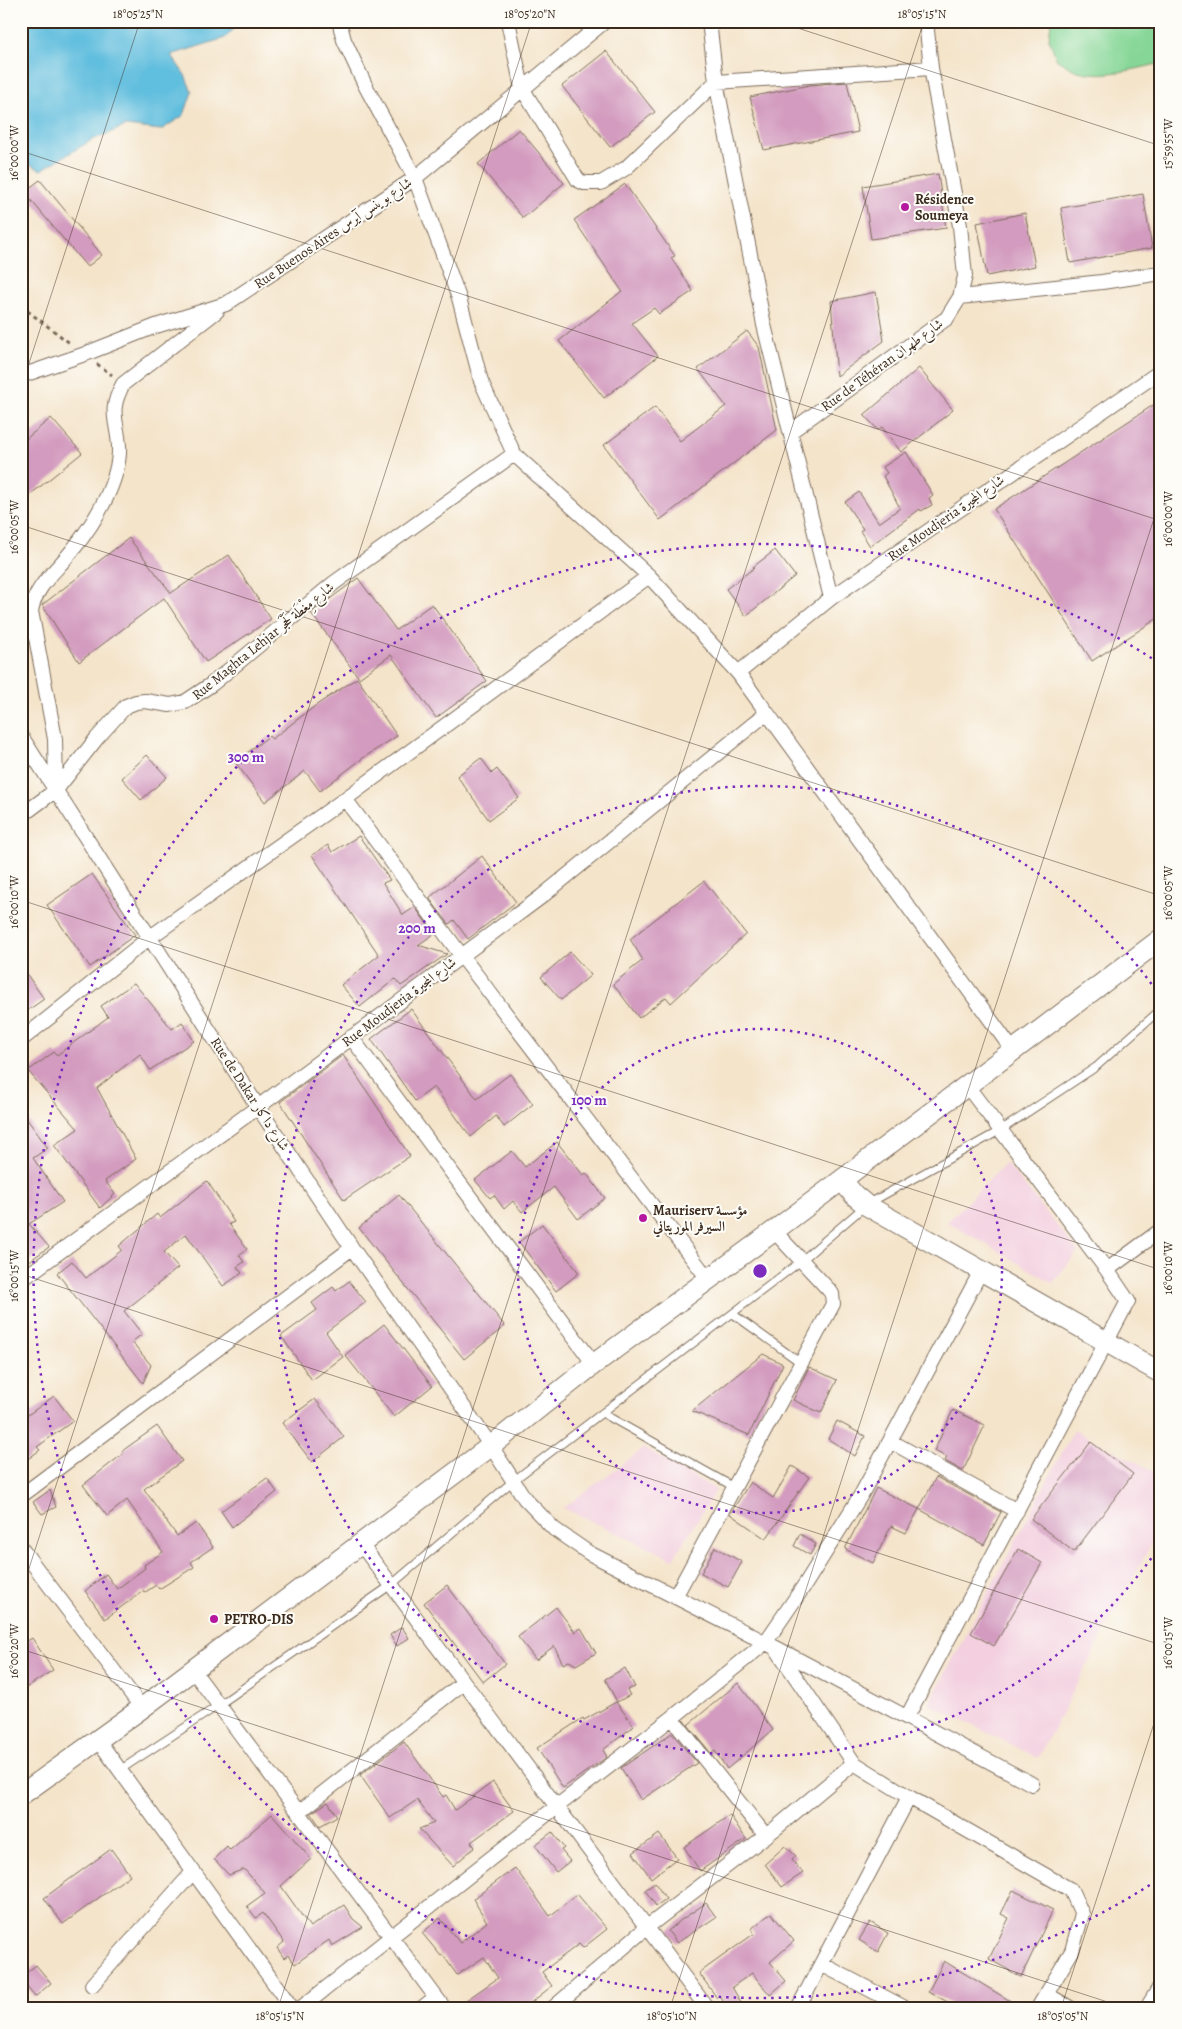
<svg xmlns="http://www.w3.org/2000/svg" width="1182" height="2029" font-family="Alegreya,Amiri,serif">
	<style>
		.built { fill: #f3cfdf }
		.green { fill: #86d797; stroke: #60805a }
		.water { fill: #60bede; stroke: #4e747e }
		.building { fill: #d39bbf }
		.lines { fill: none; stroke-linecap: round; stroke-linejoin: round }
		.lane-casing { stroke: #7c6b5a; stroke-width: 9 }
		.street-casing { stroke: #7c6b5a; stroke-width: 16 }
		.secondary-casing { stroke: #7c6b5a; stroke-width: 22 }
		.path { stroke: #7c6b5a; stroke-width: 3; stroke-dasharray: 4 4; stroke-linecap: butt }
		.lane { stroke: #fff; stroke-width: 7 }
		.street { stroke: #fff; stroke-width: 14 }
		.secondary { stroke: #fff; stroke-width: 20 }
		.ticks { fill: none; stroke: #3b2a1e; stroke-width: 1; stroke-opacity: 0.45 }
		.ring { fill: none; stroke: #7b2cbf; stroke-width: 2.5; stroke-dasharray: 2.5 5 }
		.poi-dot { fill: #b5179e; stroke: #fdfcf7; stroke-width: 2 }
		.labels { text-anchor: middle; dominant-baseline: central; stroke-width: 4; stroke-linejoin: round; paint-order: stroke }
		.poi-label { font-size: 14px; font-weight: bold; fill: #3b2a1e; stroke: #fdfcf7; text-anchor: start }
		.street-label { font-size: 14px; fill: #3b2a1e; stroke: #fdfcf7 }
		.centre { fill: #7b2cbf; stroke: #fdfcf7; stroke-width: 2.5 }
		.ring-label { font-size: 15px; text-anchor: middle; font-weight: bold; fill: #7b2cbf; stroke: #fdfcf7; stroke-width: 4; stroke-linejoin: round; paint-order: stroke }
		.neatline { fill: none; stroke: #3b2a1e; stroke-width: 2 }
		.ticks-label { font-size: 12px; text-anchor: middle; fill: #3b2a1e }
	</style>
	<rect width="100%" height="100%" fill="#fdfcf7"/>
	<filter id="ink" filterUnits="userSpaceOnUse"><feTurbulence type="fractalNoise" baseFrequency=".02" numOctaves="2"/><feDisplacementMap in="SourceGraphic" scale="10" xChannelSelector="R" yChannelSelector="G"/><feConvolveMatrix kernelMatrix="1 2 1 2 8 2 1 2 1" color-interpolation-filters="sRGB"/></filter>
	<filter id="wash" filterUnits="userSpaceOnUse"><feTurbulence type="fractalNoise" baseFrequency=".0096" numOctaves="4" result="noise"/><feDisplacementMap in="SourceGraphic" scale="20" xChannelSelector="R" yChannelSelector="G"/><feGaussianBlur stdDeviation="1.12" result="paint"/><feColorMatrix in="noise" values="0 0 0 0 0 0 0 0 0 0 0 0 0 0 0 0 0 1.4 0 .05"/><feComposite in="paint" operator="in"/></filter>
	<g filter="url(#wash)">
		<rect width="100%" height="100%" fill="#f4e4ca"/>
		<!-- built -->
		<path class="built" d="M1006,1163l72,88 -25,32 -106,-61z
			M1074,1430l87,45v50l-123,233 -109,-54z
			M644,1448l72,42 -43,69 -110,-51z"/>
		<!-- green -->
		<path class="green" d="M1051,21h110v42c-24,6 -59,15 -83,8 -7,-2 -15,-8 -21,-11l-8,-21z"/>
		<!-- water -->
		<path class="water" d="M21,21h221l-17,17 -54,17 14,20 7,17 -8,23 -23,15 -35,-4 -34,14 -51,30 -20,-10z"/>
		<g id="blocks">
			<!-- building -->
			<path class="building" d="M606,51l49,61 -45,35 -48,-61z
				M847,82l11,50 -94,18 -14,-53 60,-12z
				M519,129l45,54 -41,35 -45,-54z
				M938,174l8,54 -75,11 -8,-53z
				M40,180l62,75 -15,12 -63,-75z
				M625,184l50,72 -4,2 22,33 -34,23 -5,-6 -22,15 26,33 -54,42 -45,-57 63,-50 -48,-71z
				M1143,194l9,54 -82,15 -9,-55z
				M1025,213l10,53 -48,10 -10,-53z
				M876,292l8,49 -47,35 -6,-75z
				M747,331l12,16 18,83 -117,90 -56,-75 51,-38 25,34 46,-35 -28,-37z
				M919,368l34,42 -52,42 -19,-25 -4,3 -14,-15z
				M1161,400v216l-69,45 -98,-152z
				M51,418l31,35 -61,49v-59z
				M906,452l27,43 -4,3 3,7 -11,6 -1,-2 -50,37 -10,-15 3,-2 -18,-27 14,-10 20,31 21,-15 -17,-32 4,-3 -4,-6z
				M129,538l42,55 58,-38 42,64 -65,43 -42,-64 -85,64 -37,-57z
				M775,550l20,26 -49,40 -20,-27 28,-21 -1,-1z
				M358,578l38,52 36,-26 55,77 -51,37 -45,-63 -32,23 -48,-65z
				M357,678l40,58 -34,22 -43,33 -15,-20 -40,31 -30,-40 34,-26 3,3 43,-33z
				M147,755l20,22 -26,23 -19,-22z
				M481,758l11,15 5,-4 22,29 -30,22 -32,-44z
				M359,836l31,44 -7,3 20,32 12,-8 19,27 -16,11 29,9 -46,32 -6,-7 -35,28 -19,-22 38,-30 -67,-100 16,-10 4,7z
				M482,856l34,46 -48,37 -14,-19 -5,4 -20,-26z
				M92,874l43,61 -45,32 -43,-62z
				M704,881l42,53 -75,69 -5,-6 -27,21 -26,-34 30,-24 -13,-21z
				M570,952l21,23 -30,25 -20,-23z
				M21,966l23,33 -23,16z
				M134,983l38,46 10,-7 12,19 -44,29 -10,-16 -43,34 39,71 -31,22 10,13 -15,14 -46,-63 24,-16 -50,-58 26,-19 3,3 51,-38 -7,-11z
				M411,1009l66,90 33,-25 23,30 -29,23 -8,-11 -25,21 -37,-50 -19,14 -44,-62z
				M343,1055l67,101 -66,44 -64,-98z
				M21,1111l27,37 -15,10 30,44 -34,22 20,23 -28,20z
				M557,1142l26,33 3,-2 19,25 -27,21 -24,-32 -32,25 -9,-11 -9,8 -10,-14 -4,3 -15,-18 37,-29 13,16z
				M207,1181l27,41 -5,2 18,25 -8,6 5,7 -7,5 5,6 -19,13 -37,-52 -22,18 14,16 -54,43 18,23 -10,8 19,23 -8,18 -86,-110 15,-12 14,17 36,-28 -3,-4 38,-32 3,4z
				M399,1195l106,131 -41,33 -105,-131z
				M542,1224l37,49 -23,18 -37,-49z
				M349,1281l17,21 -40,30 17,25 -31,23 -31,-44 36,-26 -5,-7 21,-16 3,4z
				M384,1324l48,62 -38,31 -49,-62z
				M763,1354l20,10 -34,71 -57,-24z
				M809,1367l28,13 -16,33 -28,-13z
				M54,1396l19,25 -36,26 3,3 -19,14v-44z
				M315,1399l29,38 -32,25 -30,-39z
				M953,1410l32,15 -22,46 -18,-10 2,-4 -13,-6z
				M837,1421l28,15 -10,20 -27,-17z
				M157,1426l25,35 -38,28 33,47 19,-13 17,24 -22,15 3,5 -35,22 -3,-4 -12,8 -1,-2 -38,28 -20,-28 21,-17 11,15 28,-21 -1,-3 19,-13 -36,-52 -20,16 -24,-31 41,-32 -2,-2z
				M1091,1442l42,32 -59,78 -43,-33z
				M792,1466l17,11 -43,62 -36,-25 20,-32 23,16z
				M936,1477l65,35 -17,33 -65,-36z
				M267,1478l10,14 -45,35 -11,-16z
				M876,1488l43,21 -13,24 -15,-7 -18,37 -28,-14z
				M50,1490l6,17 -14,7 -9,-12z
				M800,1534l16,10 -6,11 -16,-9z
				M715,1547l27,15 -14,25 -27,-14z
				M1018,1549l24,14 -48,83 -23,-13z
				M447,1585l58,79 -22,18 -59,-79z
				M556,1607l19,25 6,-4 15,25 -20,12 -7,-4 -6,3 -9,-18 -18,14 -18,-23z
				M402,1627l7,11 -12,8 -7,-11z
				M32,1638l21,32 -32,21v-46z
				M625,1668l10,19 -8,3 3,5 -13,7 -12,-23z
				M738,1683l35,47 -46,39 -12,-18 -4,2 -23,-28z
				M616,1702l18,24 -31,24 4,7 -44,31 -26,-40 46,-30 1,2z
				M672,1733l25,30 -56,37 -20,-32z
				M404,1742l39,55 3,-2 9,15 38,-28 21,29 -43,31 4,5 -22,19 -34,-37 15,-6 -17,-23 -27,18 -30,-43z
				M328,1802l9,14 -17,10 -9,-13z
				M272,1814l39,45 -30,27 29,41 34,-22 9,14 10,8 -31,19 -3,-6 -34,24 -7,-9 -4,3 -7,-10 7,-6 -21,-29 -7,5 -9,-12 18,-13 -21,-24 -15,6 -15,-16 13,-13 3,4z
				M730,1815l16,24 -46,32 -16,-24z
				M552,1832l12,16 -3,2 9,11 -14,11 -21,-27z
				M659,1834l18,24 -26,20 -18,-25z
				M785,1846l11,10 -4,4 11,13 -21,14 -17,-23z
				M111,1849l19,26 -67,49 -19,-26z
				M515,1868l35,48 27,-22 30,35 -24,19 -4,-4 -37,28 10,14 -28,22h-69l43,-30 -14,-21 -27,18 -14,-20 -2,1 -19,-23 18,-15 20,25 27,-21 -14,-23z
				M655,1883l11,16 -10,7 -11,-16z
				M1013,1890l40,20 -32,67 -32,-18 20,-41 -8,-4z
				M706,1903l10,14 -39,26 -9,-12 13,-11z
				M771,1913l23,28 -24,21 16,19 -16,14 -18,-22 -20,14 12,21h-17l-7,-12 -3,2 -18,-25 56,-40 -4,-4z
				M870,1922l18,11 -10,19 -19,-12z
				M944,1961l13,8 65,39h-62l-32,-16z
				M36,1965l15,18 -16,14 -14,-17v-3z"/>
		</g>
	</g>
	<g filter="url(#ink)">
		<use href="#blocks" fill-opacity="0" stroke="#7c6b5a" stroke-width="1"/>
		<g class="lines">
			<defs>
				<path id="lane" d="M733,1314l68,49
					M602,1413l132,74
					M120,1770l99,-65 172,-120 122,-104 288,-220 65,-56 135,-75 95,-63 65,-58"/>
				<path id="street" d="M339,21l5,19 21,45 50,93 44,120 22,83 33,73 135,122 89,97 276,379
					M508,21l14,67 56,92 6,3h17l25,-15 90,-86 215,-14
					M709,21l7,61 48,243 67,273
					M960,297l142,-15 59,-9
					M21,376l64,-22 71,-28 70,-22 189,-126 190,-157
					M790,432l157,-114 13,-21 5,-21 -5,-50 -29,-158 -5,-47
					M738,673l93,-75 330,-227
					M21,736l237,371 94,141 139,198 34,53 29,30 35,24 187,95 256,136
					M56,790l-1,-51 -24,-128c5,-26 24,-39 40,-59 13,-16 26,-35 35,-54 7,-15 14,-35 13,-52 -2,-28 -11,-34 4,-62l94,-73
					M345,799l116,156 248,325
					M21,816l35,-26 41,-52 29,-32 10,-4 9,-1 25,4 15,-3 27,-18 122,-101 180,-129
					M351,1037l243,327
					M21,1040l128,-102 196,-139 304,-223
					M1107,1270l54,-40
					M21,1280l237,-173 283,-210 226,-184
					M890,1441l127,70
					M21,1496l331,-248
					M360,1543l347,465
					M21,1548l121,160
					M675,1597l158,-293 -1,-10 -3,-4 -55,-59
					M778,1651l76,112 55,34 -111,211
					M192,1669l252,339
					M907,1717l221,-416 -21,-31 -140,-184
					M672,1718l94,118
					M98,1740l194,268
					M909,1797l162,93 11,24 -10,37 -34,57
					M299,1812l164,-129
					M821,1964l84,44
					M92,1985l101,-113
					M1046,1994l24,14
					M301,2008l255,-201 116,-89 93,-75 41,-60 55,-88 120,-224
					M422,2008l14,-11
					M553,2008l93,-80 130,-100 78,-65
					M1147,2008l14,-23"/>
				<path id="secondary" d="M842,1180l12,15 12,10 295,168
					M21,1795l121,-87 349,-262 103,-82 180,-133 387,-292"/>
			</defs>
			<!-- lane casing -->
			<use href="#lane" class="lane-casing"/>
			<!-- street casing -->
			<use href="#street" class="street-casing"/>
			<!-- secondary casing -->
			<use href="#secondary" class="secondary-casing"/>
			<!-- path -->
			<path class="path" d="M21,306l50,38
				M97,364l15,11"/>
			<!-- lane -->
			<use href="#lane" class="lane"/>
			<!-- street -->
			<use href="#street" class="street"/>
			<!-- secondary -->
			<use href="#secondary" class="secondary"/>
		</g>
	</g>
	<!-- ticks -->
	<path class="ticks" d="M776,21l385,125M21,151l1140,370M21,388l119,-367M21,525l1140,371M21,900l1140,370M21,1274l1140,371M21,1593l511,-1572M21,1649l1105,359M278,2008l646,-1987M670,2008l491,-1511M1061,2008l100,-306"/>
	<!-- distance rings -->
	<g class="ring">
		<circle cx="760" cy="1271" r="242"/>
		<path d="M1160 1546A485 485 0 1 1 1160 996"/>
		<path d="M1156 1881A727 727 0 1 1 1156 661"/>
	</g>
	<!-- markers -->
	<g class="poi-dot">
		<circle cx="905" cy="207" r="5"/>
		<circle cx="643" cy="1218" r="5"/>
		<circle cx="214" cy="1619" r="5"/>
	</g>
	<g class="labels">
		<!-- poi labels -->
		<g class="poi-label">
			<text x="915" y="199">Résidence<tspan x="915" dy="16">Soumeya</tspan></text>
			<text x="653" y="1210">Mauriserv مؤسسة<tspan x="653" dy="16">السيرفر الموريتاني</tspan></text>
			<text x="224" y="1619">PETRO-DIS</text>
		</g>
		<!-- street labels -->
		<g class="street-label">
			<text transform="translate(333 233) rotate(-34)">Rue Buenos Aires شارع بوينس آيرس</text>
			<text transform="translate(882 365) rotate(-36)">Rue de Téhéran شارع طهران</text>
			<text transform="translate(946 518) rotate(-35)">Rue Moudjeria شارع المجيرة</text>
			<text transform="translate(263 641) rotate(-39)">Rue Maghta Lehjar شارع مِغْطَة لَحْجَر</text>
			<text transform="translate(399 1002) rotate(-37)">Rue Moudjeria شارع المجيرة</text>
			<text transform="translate(250 1094) rotate(57)">Rue de Dakar شارع داكار</text>
		</g>
	</g>
	<circle cx="760" cy="1271" r="8" class="centre"/>
	<g class="ring-label">
		<text x="246" y="762">300 m</text>
		<text x="417" y="933">200 m</text>
		<text x="589" y="1105">100 m</text>
	</g>
	<!-- margin -->
	<rect width="1182" height="2029" fill="none" stroke="#fdfcf7" stroke-width="55"/>
	<rect x="28" y="28" width="1126" height="1974" class="neatline"/>
	<g class="ticks-label">
		<text x="138" y="18">18°05'25"N</text>
		<text x="530" y="18">18°05'20"N</text>
		<text x="922" y="18">18°05'15"N</text>
		<text transform="translate(1168 144) rotate(-90)" y="4">15°59'55"W</text>
		<text transform="translate(14 153) rotate(-90)" y="4">16°00'00"W</text>
		<text transform="translate(1168 519) rotate(-90)" y="4">16°00'00"W</text>
		<text transform="translate(14 527) rotate(-90)" y="4">16°00'05"W</text>
		<text transform="translate(1168 893) rotate(-90)" y="4">16°00'05"W</text>
		<text transform="translate(14 902) rotate(-90)" y="4">16°00'10"W</text>
		<text transform="translate(1168 1268) rotate(-90)" y="4">16°00'10"W</text>
		<text transform="translate(14 1276) rotate(-90)" y="4">16°00'15"W</text>
		<text transform="translate(1168 1643) rotate(-90)" y="4">16°00'15"W</text>
		<text transform="translate(14 1651) rotate(-90)" y="4">16°00'20"W</text>
		<text x="280" y="2020">18°05'15"N</text>
		<text x="672" y="2020">18°05'10"N</text>
		<text x="1063" y="2020">18°05'05"N</text>
	</g>
</svg>
